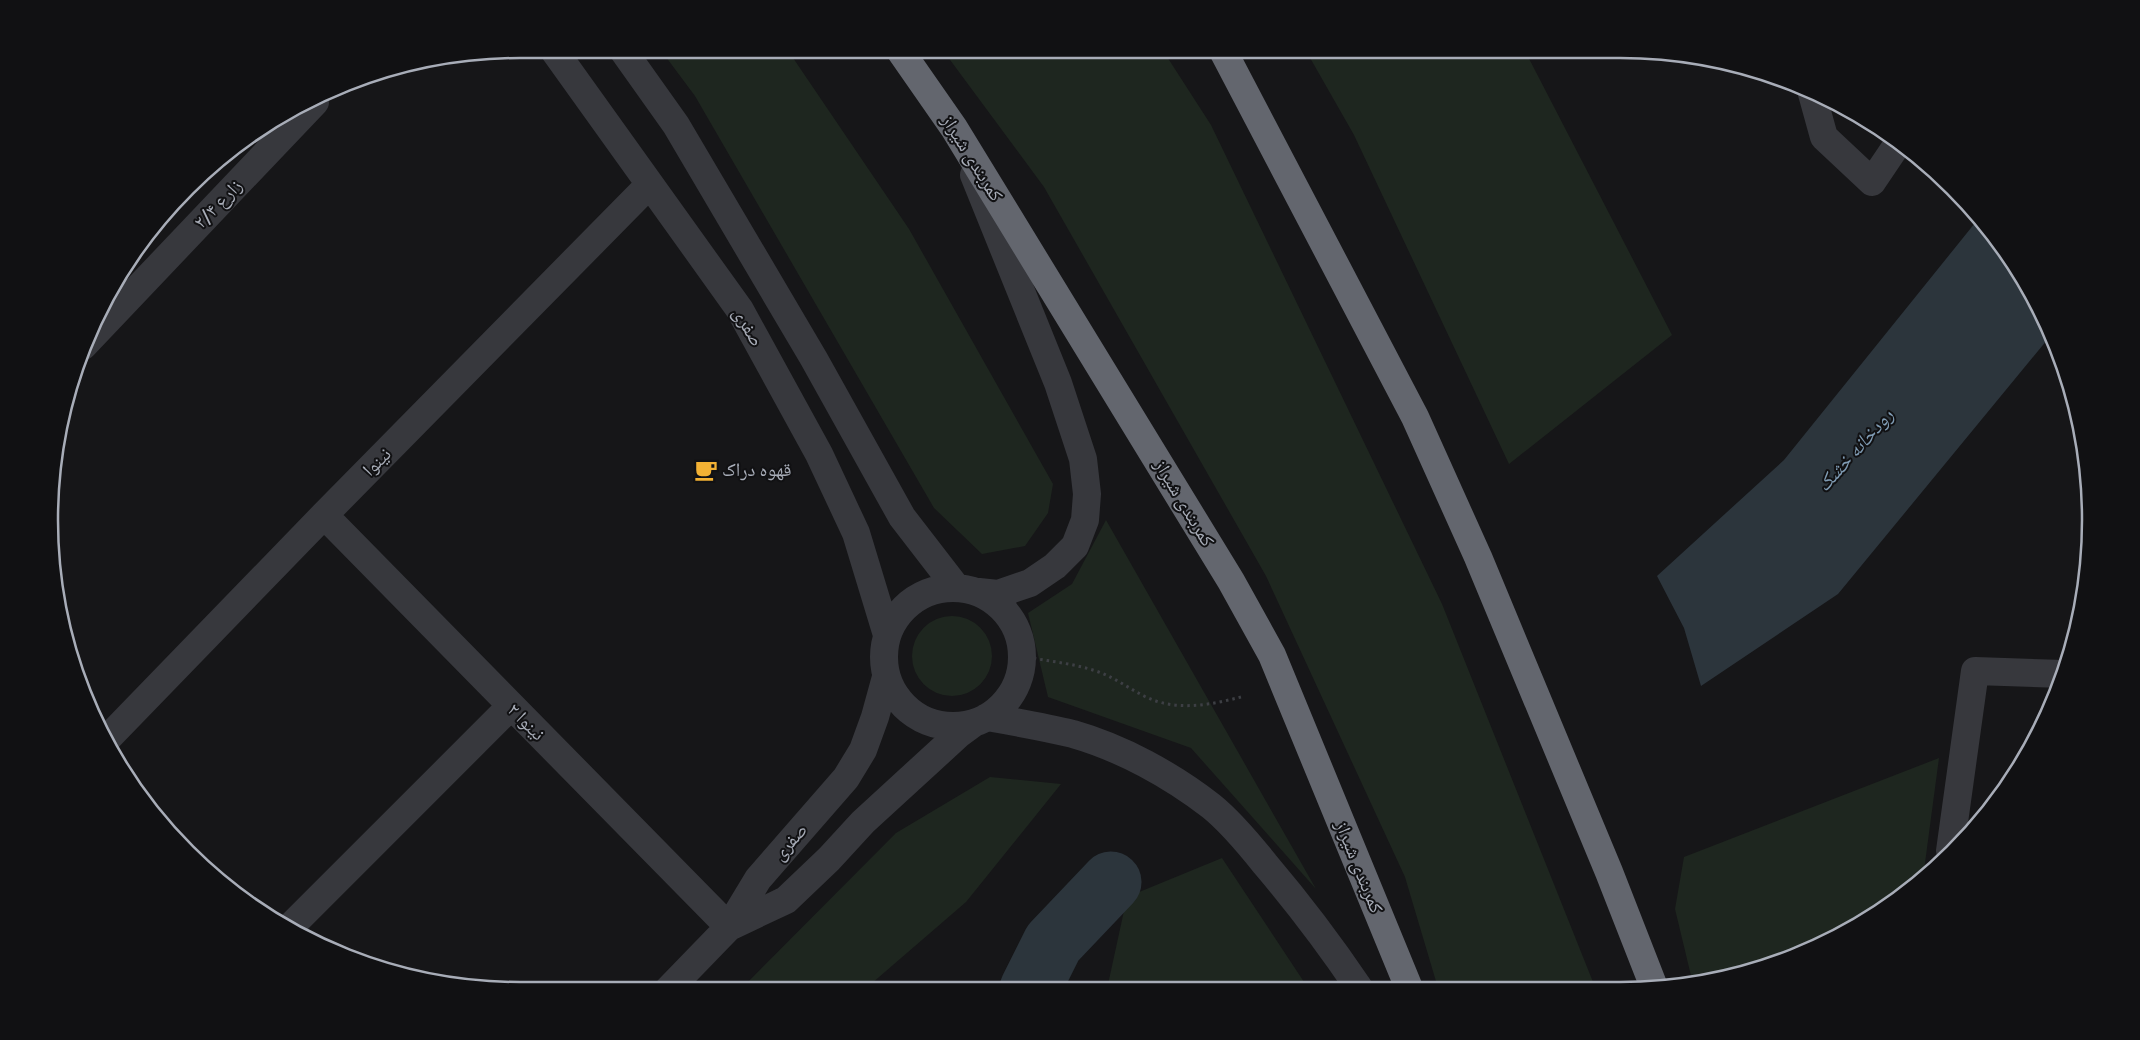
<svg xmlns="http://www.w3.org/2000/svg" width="2140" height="1040" font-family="Signika,'Noto Naskh Arabic',sans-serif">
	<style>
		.green { fill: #1e261f }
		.water { fill: #2c353c }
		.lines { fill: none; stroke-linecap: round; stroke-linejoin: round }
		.river { stroke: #2c353c; stroke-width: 61 }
		.path { stroke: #3d3f44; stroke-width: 3; stroke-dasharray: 2.5 4; stroke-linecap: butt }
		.minor { stroke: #37383d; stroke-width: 28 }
		.highway { stroke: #63666e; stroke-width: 28 }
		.labels { text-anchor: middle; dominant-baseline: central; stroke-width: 4; stroke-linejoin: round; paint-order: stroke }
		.street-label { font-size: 19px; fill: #a8adb8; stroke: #111113 }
		.poi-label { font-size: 19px; fill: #a8adb8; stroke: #111113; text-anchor: start }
		.water-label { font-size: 20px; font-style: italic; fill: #7f9bb3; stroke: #111113 }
		.rim { fill: none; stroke: #a8adb8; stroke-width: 2.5 }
	</style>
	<rect width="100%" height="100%" fill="#161618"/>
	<!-- green -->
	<path class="green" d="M660,49h127l122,180 144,255 -5,29 -23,33 -43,8 -48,-46 -239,-412z
		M942,49h220l49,76 231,479 153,383 -157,1 -33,-111 -139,-301 -222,-389z
		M1305,49h219l148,286 -163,129 -155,-329z
		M1106,520l210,369 -125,-141 -143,-51 -20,-84 44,-29z
		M912 656a40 40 0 1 1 80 0a40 40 0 1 1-80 0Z
		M1939,758l-16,120 -16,16 -106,61 -108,29 -18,-75 9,-52z
		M990,777l71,7 -95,118 -102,88h-124l156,-157z
		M1222,858l86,130 -201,1 20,-92z"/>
	<!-- water -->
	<path class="water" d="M1979,218l33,40 40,76 -214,260 -137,92 -17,-58 -27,-52 127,-116z"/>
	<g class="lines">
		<!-- river -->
		<path class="river" d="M1030,989l23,-46 58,-61"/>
		<!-- path -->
		<path class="path" d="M1021,656c25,5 51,7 75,15 18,6 32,17 48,25 31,16 66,9 97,1"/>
		<!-- minor -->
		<path class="minor" d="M553,49l187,261 79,144 37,79 31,102
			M622,49l54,76 138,234 88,158 54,70
			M1811,90l13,47 48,45 27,-40
			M974,175l84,208 25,76 4,35 -2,26 -10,26 -20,20 -25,17 -32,11 -19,-2
			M83,346l232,-244
			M324,515l405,412
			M884 657a69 69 0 1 1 138 0a69 69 0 1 1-138 0Z
			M987,717c29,5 58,10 86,17 49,14 98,41 138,72 20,16 38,38 54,58 34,40 65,81 94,124
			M106,740l218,-225 325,-330
			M1950,851l25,-180 88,3
			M729,927l57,-27 43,-41 34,-37 96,-88 15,-11
			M289,928l221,-221
			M667,991l62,-64 29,-48 88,-101 17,-28 12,-33 11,-40"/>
		<!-- highway -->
		<path class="highway" d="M899,49l55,79 277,453 41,74 137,333
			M1222,49l193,368 63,140 131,315 45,115"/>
	</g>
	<!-- icons -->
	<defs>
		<symbol id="cafe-bare" viewBox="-9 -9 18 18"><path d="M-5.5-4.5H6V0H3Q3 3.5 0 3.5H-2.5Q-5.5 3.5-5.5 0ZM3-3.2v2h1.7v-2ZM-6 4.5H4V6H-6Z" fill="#f2b134" stroke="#111113" stroke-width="2.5" paint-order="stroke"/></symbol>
	</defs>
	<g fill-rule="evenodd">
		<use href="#cafe-bare" x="690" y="454" width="32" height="32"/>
	</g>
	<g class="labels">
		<!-- street labels -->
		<g class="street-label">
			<text transform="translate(972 158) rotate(58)">کمربندی شیراز</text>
			<text transform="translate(218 204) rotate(-46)">۲/۴ زارع</text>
			<text transform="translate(748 327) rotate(60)">صفری</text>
			<text transform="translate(377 462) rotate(-45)">نینوا</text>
			<text transform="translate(1184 503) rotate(59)">کمربندی شیراز</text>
			<text transform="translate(526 722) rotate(45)">۲ نینوا</text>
			<text transform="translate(790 842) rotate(-49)">صفری</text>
			<text transform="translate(1359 867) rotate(68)">کمربندی شیراز</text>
		</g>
		<!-- poi labels -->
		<g class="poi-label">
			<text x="722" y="470">قهوه دراک</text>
		</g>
		<!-- water labels -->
		<g class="water-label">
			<text transform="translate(1855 450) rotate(-48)">رودخانه خشک</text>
		</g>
	</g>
	<!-- crop -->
	<path d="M0 0H2140V1040H0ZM520 58H1620A462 462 0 0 1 2082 520V520A462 462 0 0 1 1620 982H520A462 462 0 0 1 58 520V520A462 462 0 0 1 520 58Z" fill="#111113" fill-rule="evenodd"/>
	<path class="rim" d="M520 58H1620A462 462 0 0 1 2082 520V520A462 462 0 0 1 1620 982H520A462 462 0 0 1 58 520V520A462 462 0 0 1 520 58Z"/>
</svg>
